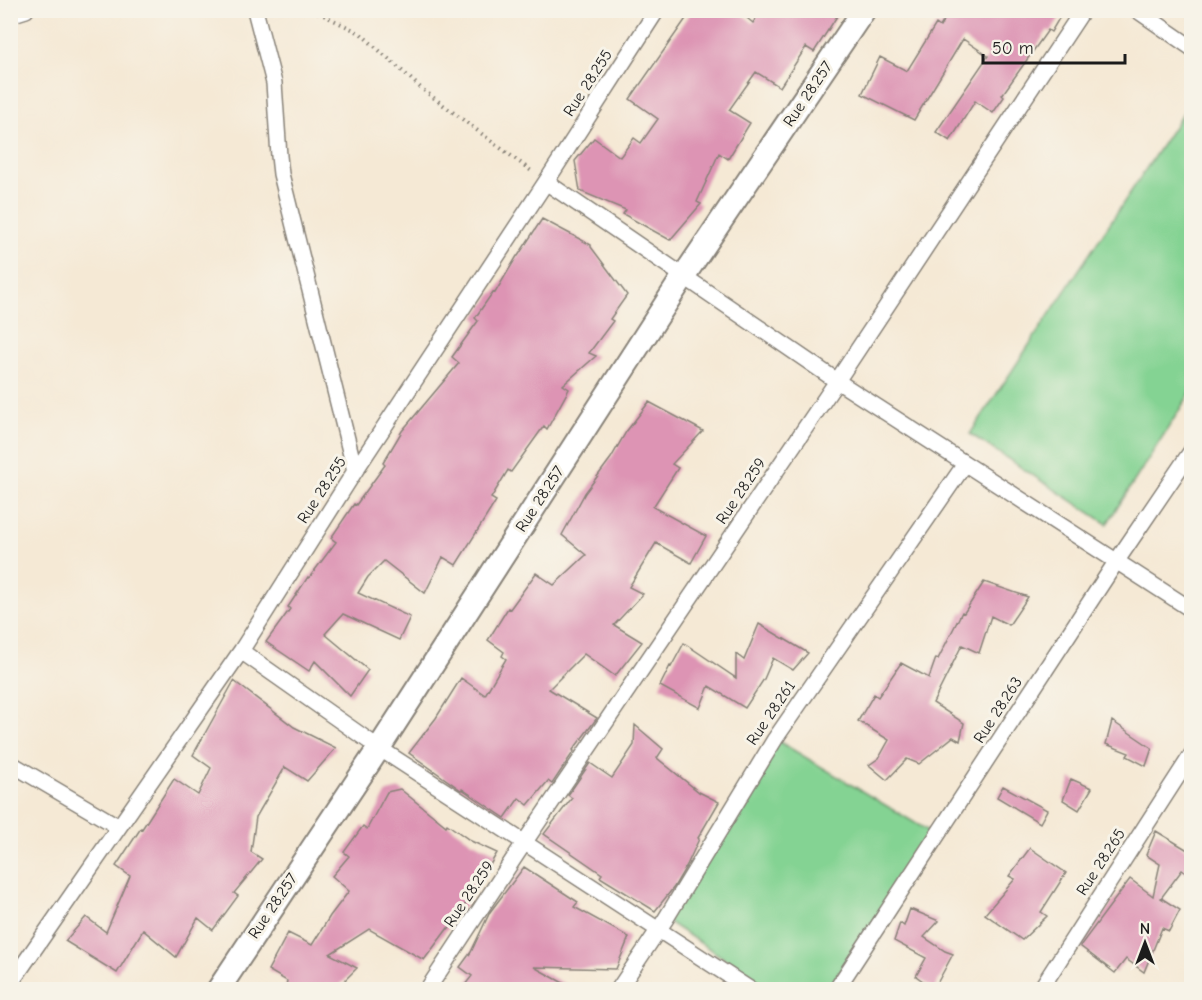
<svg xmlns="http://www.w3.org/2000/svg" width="1202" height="1000" font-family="'Comic Neue',sans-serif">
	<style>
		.green { fill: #84d393; stroke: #507858; stroke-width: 1.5 }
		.building { fill: #dd94b4 }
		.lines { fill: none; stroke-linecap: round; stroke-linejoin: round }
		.street-casing { stroke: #888278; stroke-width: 18 }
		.secondary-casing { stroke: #888278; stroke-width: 26 }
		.path { stroke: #888278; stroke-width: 4; stroke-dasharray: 1.5 4.5; stroke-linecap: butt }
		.street { stroke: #fff; stroke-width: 15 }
		.secondary { stroke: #fff; stroke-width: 22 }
		.labels { text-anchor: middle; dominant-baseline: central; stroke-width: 6; stroke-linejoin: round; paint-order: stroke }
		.street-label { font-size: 16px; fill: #1c1c1c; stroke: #f7f3e8 }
	</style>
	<rect width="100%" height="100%" fill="#f7f3e8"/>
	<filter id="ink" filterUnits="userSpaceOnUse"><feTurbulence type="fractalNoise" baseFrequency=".0167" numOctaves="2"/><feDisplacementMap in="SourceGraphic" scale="12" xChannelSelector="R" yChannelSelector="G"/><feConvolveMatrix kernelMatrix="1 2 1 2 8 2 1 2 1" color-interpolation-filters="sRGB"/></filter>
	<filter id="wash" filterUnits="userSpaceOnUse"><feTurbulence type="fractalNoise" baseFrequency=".008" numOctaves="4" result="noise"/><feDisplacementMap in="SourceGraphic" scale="24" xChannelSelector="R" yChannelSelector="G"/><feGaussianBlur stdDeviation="1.35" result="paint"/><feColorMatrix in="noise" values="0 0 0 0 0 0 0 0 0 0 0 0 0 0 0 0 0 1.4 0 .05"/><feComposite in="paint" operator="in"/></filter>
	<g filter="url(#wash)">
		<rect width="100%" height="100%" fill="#f5e9d5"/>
		<!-- green -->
		<path class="green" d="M1191,101v291l-84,132 -137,-90z
			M775,739l162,97 -109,153h-57l-106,-69z"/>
		<g id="blocks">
			<!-- building -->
			<path class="building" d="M692,10h45l16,13 8,-13h80l-27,42 -8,-5 -26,40 -24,-15 -27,38 21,13 -22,36 -9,-6 -22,49 4,2 -31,36 -47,-26 3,-4 -46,-19 -5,-30 19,-23 26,19 14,-19 7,5 17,-24 -28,-20z
				M950,10h114l-13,22 -3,-2 -46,65 2,2 -11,16 -18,-12 -25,40 -14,-9 52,-76 -25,-17 -49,81 -52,-26 18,-37 27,14 29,-47 4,3z
				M542,219l49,26v2l36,48 -17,24 3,2 -24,32 7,3 -33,29 6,4 -22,40 -3,-3 -33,46 -3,-2 -17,28 5,3 -40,64 -13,-8 -18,36 -41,-32 -16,16 -10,16 52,24 -11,23 -56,-26 -18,20 43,36 -18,26 -35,-35 -6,10 -43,-29 24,-33 -2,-2 20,-30 1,1 27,-36 -5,-4 23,-34 2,1 29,-40 -2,-2 19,-32 57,-68 -7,-6 26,-36 -3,-3 18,-26 2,1 22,-37h1z
				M649,402l54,29 -31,33 6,4 -25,39 53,29 -15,27 -35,-20 -27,44 14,7 -29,31 28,17 -27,34 -31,-22 -35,35 48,29 -24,32 1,1 -22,33 -4,-3 -20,24 -9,-7 -14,20 -43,-29 -1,1 -52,-37 27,-35 25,-40 24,17 21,-36 -4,-3 2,-4 -16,-12 20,-32 2,1 26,-36 18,12 32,-30 -24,-20 23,-42 26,-35 15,-26z
				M984,582l44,15 -19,28 -18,-9 -12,37 -17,-8 -29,58 31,20 -4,18 -7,-4 -34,27 -12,-5 -20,21 -18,-15 10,-7 10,-18 -31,-19 16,-27 4,3 23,-34 28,15 7,-20 2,1 24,-47 2,1z
				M759,624l49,29 -15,17 -20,-12 -9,21 -19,29 -36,-22 -9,22 -40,-22 10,-20 1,1 13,-24 52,35v-24l8,6z
				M234,681l60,46 42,21 -29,33 -22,-14 -29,50 -5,35 11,7 -28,34 4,3 -25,34 -15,-12 -22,39 -33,-27 -26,43 -52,-32 21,-24 20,15 24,-56 -14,-10 25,-38 1,1 32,-50 24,16 13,-27 -18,-13z
				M1112,721l40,27 -6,18 -19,-10 2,-3 -23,-9z
				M635,725l28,24 -6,9 42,34 20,10 -21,36 1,1 -12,26 -13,22 -19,24 -55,-34 2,-3 -58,-40 28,-36 -4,-3 22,-32 22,15 22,-33z
				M1071,779l21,9 -13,22 -16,-10z
				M1003,786l44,24 -7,13 -43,-26z
				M400,789l46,37 1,-2 24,17 26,12 -22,37 -26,39 -1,-1 -24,32 -55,-31 -39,25 27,14 -22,22h-50l2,-9 -19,-11 20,-37 24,12 18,-29 19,-25 -17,-15 17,-20 -5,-4 19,-26 4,3 20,-37z
				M1156,831l35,21v24l-9,-6 -21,28 19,12 -11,21 -7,-3 -18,44 -18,-13 -11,14 -35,-27 50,-67 23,17 7,-32 -14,-9z
				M1030,848l36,25 -25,39 6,4 -25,24 -37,-26 30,-35 -6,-3z
				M524,867l54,35 -4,5 55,30 -13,32 -82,-2 42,23h-115l11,-14 -12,-9 11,-15 19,-40z
				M910,909l29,12 -15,16 21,14 8,3 -19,35 -18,-13 10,-18 -32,-17 6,-18 4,3z"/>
		</g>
	</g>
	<g filter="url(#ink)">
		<use href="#blocks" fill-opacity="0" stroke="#888278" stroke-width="1.5"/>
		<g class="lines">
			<defs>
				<path id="street" d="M255,10l19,73 5,73 2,18 74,297
					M1137,10l55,38
					M10,15l16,-5
					M546,182l291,199 355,229
					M241,651l138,97 372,242
					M10,763l109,64
					M10,984l231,-333 114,-180 191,-289 111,-172
					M427,990l97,-147 313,-462 246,-371
					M618,990l47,-70 110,-181 190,-275
					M836,990l280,-428 76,-112
					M1040,990l152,-236"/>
				<path id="secondary" d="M218,990l161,-242 304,-471 181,-267"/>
			</defs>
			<!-- street casing -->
			<use href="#street" class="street-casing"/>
			<!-- secondary casing -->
			<use href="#secondary" class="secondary-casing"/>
			<!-- path -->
			<path class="path" d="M313,10l47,23 62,56 112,84"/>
			<!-- street -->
			<use href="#street" class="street"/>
			<!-- secondary -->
			<use href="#secondary" class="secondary"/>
		</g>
	</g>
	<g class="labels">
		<!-- street labels -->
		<g class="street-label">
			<text transform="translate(588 83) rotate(-57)">Rue 28.255</text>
			<text transform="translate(808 94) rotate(-56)">Rue 28.257</text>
			<text transform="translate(322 490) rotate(-57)">Rue 28.255</text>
			<text transform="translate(741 491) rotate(-56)">Rue 28.259</text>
			<text transform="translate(540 499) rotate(-57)">Rue 28.257</text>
			<text transform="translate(998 710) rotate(-57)">Rue 28.263</text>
			<text transform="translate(771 713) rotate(-56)">Rue 28.261</text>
			<text transform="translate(1101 862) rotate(-57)">Rue 28.265</text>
			<text transform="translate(469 894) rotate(-56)">Rue 28.259</text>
			<text transform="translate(273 906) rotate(-56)">Rue 28.257</text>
		</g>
	</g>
	<!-- margin -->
	<rect width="1202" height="1000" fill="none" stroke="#f7f3e8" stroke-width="36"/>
	<!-- north arrow -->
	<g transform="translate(1145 943)" stroke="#f7f3e8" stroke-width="4.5" paint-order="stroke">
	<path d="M0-4.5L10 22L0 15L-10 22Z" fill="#1c1c1c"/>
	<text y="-9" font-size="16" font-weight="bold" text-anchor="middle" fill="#1c1c1c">N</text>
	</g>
	<!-- scale -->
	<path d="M983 54v9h142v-9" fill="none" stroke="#1c1c1c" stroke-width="3"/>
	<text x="992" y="54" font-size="18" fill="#1c1c1c" stroke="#f7f3e8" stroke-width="4.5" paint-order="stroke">50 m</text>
</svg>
